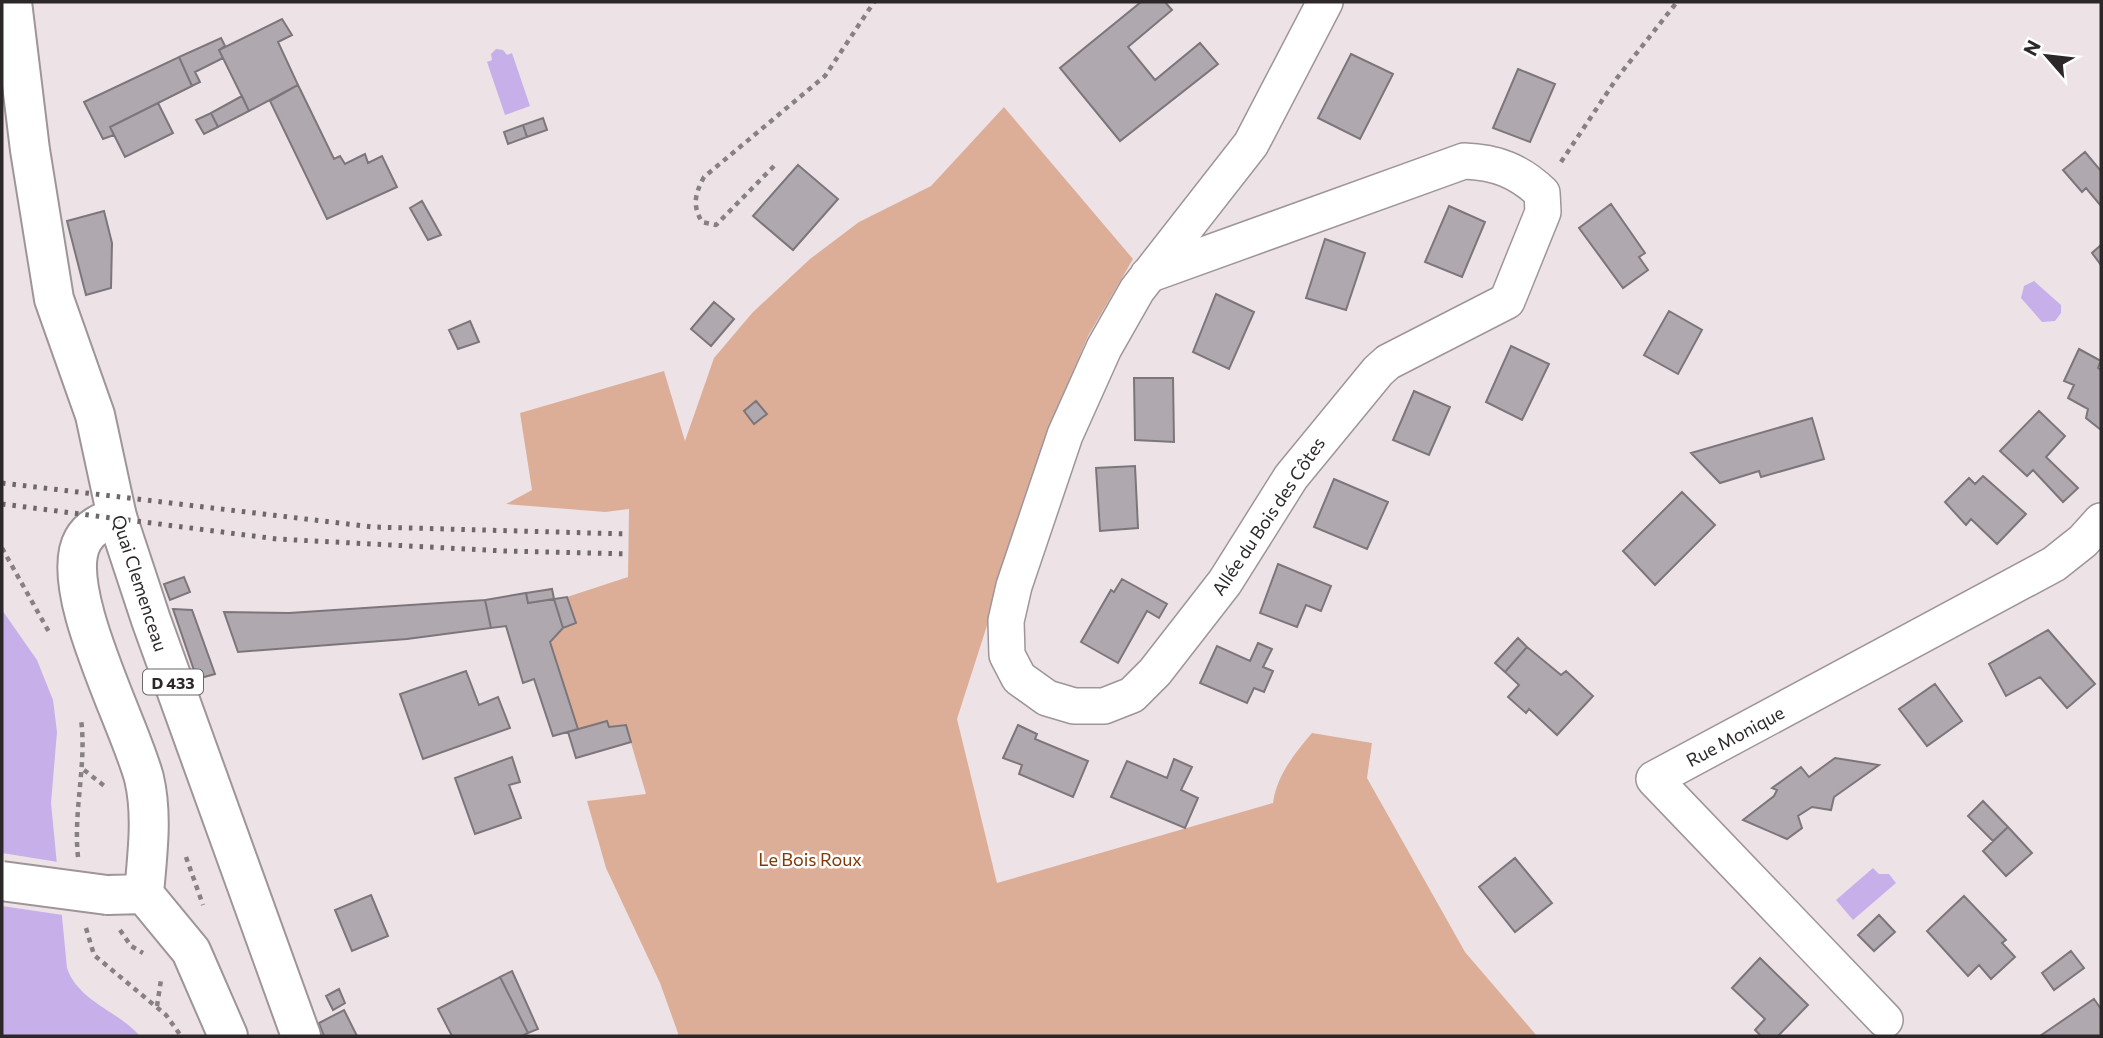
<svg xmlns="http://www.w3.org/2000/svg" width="2103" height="1038" font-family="Commissioner,sans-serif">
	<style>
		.green { fill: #ddae97 }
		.water { fill: #c7afe9 }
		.pier { fill: #ede3e7 }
		.building { fill: #afa9af; stroke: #7c767b; stroke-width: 2 }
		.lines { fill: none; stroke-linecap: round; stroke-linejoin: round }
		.street-casing { stroke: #9e9598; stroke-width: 38 }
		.secondary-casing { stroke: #9e9598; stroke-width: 42 }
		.primary-casing { stroke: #9e9598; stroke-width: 42 }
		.path { stroke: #888184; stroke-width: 4.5; stroke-dasharray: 5 5; stroke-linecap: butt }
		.street { stroke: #fff; stroke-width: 35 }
		.secondary { stroke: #fff; stroke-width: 38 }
		.primary { stroke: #fff; stroke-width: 38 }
		.rail { stroke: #6e686b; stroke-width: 5; stroke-dasharray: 3.5 7; stroke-linecap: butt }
		.secondary-bridge-casing { stroke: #9e9598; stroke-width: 42; stroke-linecap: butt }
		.secondary-bridge { stroke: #fff; stroke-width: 38 }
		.labels { text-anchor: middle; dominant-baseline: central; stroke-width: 5; stroke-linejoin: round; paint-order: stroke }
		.shield { fill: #fff; stroke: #6b686a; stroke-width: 2 }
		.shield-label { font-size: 16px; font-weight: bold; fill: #2c282a }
		.street-label { font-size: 18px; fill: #2c282a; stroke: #fff }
		.park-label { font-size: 18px; fill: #823807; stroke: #fff }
	</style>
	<rect width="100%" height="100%" fill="#ede3e7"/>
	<!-- green -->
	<path class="green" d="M1004,107l129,152 -45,77 -34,81 -97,302 40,164 276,-80c4,-28 21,-49 39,-70l60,10 -5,35 98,174 72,84h-858l-19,-53 -54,-115 -19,-67 59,-7 -20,-68 -17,1 -2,-6 -29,8 -28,-87 13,-14 13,-5 -9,-26 61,-20 1,-68 -24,3 -99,-8 26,-14 -12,-77 144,-42 21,70 29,-83 39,-46 57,-53 49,-37 72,-36z"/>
	<!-- water -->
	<path class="water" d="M496,49l7,1 4,5 5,-2 18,53 -25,9 -18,-53 5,-2 -1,-6z
		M2034,281l27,24v8l-6,8 -13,1 -21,-24 3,-12z
		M2,610l35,50 16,40 4,32 -6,71 16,165c11,33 51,43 73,68h-138z
		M1873,868l6,6h10l7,9 -43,37 -17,-20z"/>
	<!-- pier -->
	<path class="pier" d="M2,853l56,9 5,53 -61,-9z"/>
	<!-- building -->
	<path class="building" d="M1141,2h24l7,8 -44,37 27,33 45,-37 18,21 -98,77 -60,-73z
		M282,19l10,16 -14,7 20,43 -49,26 -30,-61z
		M221,38l4,8 -6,4 4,8 -28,14 5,10 -8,4 -13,-29z
		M1351,54l42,20 -33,65 -42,-21z
		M179,57l13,29 -82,41 4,8 -11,4 -19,-37z
		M1518,69l37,15 -25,58 -37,-14z
		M298,85l36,74 6,-3 5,8 20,-10 3,9 14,-7 15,31 -70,32 -57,-118z
		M242,96l7,15 -31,16 -7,-14z
		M158,103l15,30 -48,24 -15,-30z
		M211,113l7,14 -14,7 -8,-14z
		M543,118l4,12 -20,7 -4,-12z
		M523,125l4,12 -19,7 -4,-12z
		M2085,152l16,19v35l-15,-18 -4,4 -19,-22z
		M798,165l40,34 -45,51 -40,-34z
		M422,201l19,34 -13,5 -18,-32z
		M1611,204l34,49 -6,4 9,13 -25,18 -44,-60z
		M1449,206l36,16 -23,55 -37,-15z
		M104,211l8,32 -1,45 -25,7 -19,-74z
		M1325,239l40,14 -19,57 -40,-12z
		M2101,245v20l-9,-12z
		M1216,294l38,18 -25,57 -36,-17z
		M714,302l20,17 -23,27 -20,-17z
		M1669,311l33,19 -24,44 -34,-19z
		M470,321l9,21 -21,7 -9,-19z
		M1511,346l38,18 -27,56 -36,-18z
		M2079,349l22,12 -3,7 3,2v60l-15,-12 2,-9 -20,-11 6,-13 -10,-4z
		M1134,378h39l1,64 -39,-2z
		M1414,391l36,16 -21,48 -36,-15z
		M756,401l11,13 -13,10 -10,-13z
		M2039,411l26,25 -19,21 32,31 -15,14 -30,-32 -6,6 -27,-25z
		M1812,418l12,41 -63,18 -2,-6 -39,12 -29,-30z
		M1135,466l3,62 -38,3 -4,-63z
		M1983,476l43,38 -29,30 -26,-25 -5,6 -21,-23 24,-24 6,6z
		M1334,479l54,23 -21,47 -53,-22z
		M1682,492l33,33 -60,60 -32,-34z
		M1278,564l53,22 -10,25 -15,-6 -9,22 -37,-14z
		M184,577l6,15 -20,8 -6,-16z
		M1122,579l45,25 -8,14 -12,-7 -29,52 -37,-21 30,-52 3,2z
		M552,589l2,10 -26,4 -2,-10z
		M526,593l2,10 26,-4 9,29 -13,14 28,87 -25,7 -19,-57 -11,4 -17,-57 -15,2 -6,-28z
		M567,597l9,26 -13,5 -9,-29z
		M485,600l6,28 -84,11 -169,13 -14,-40 65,1z
		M173,609l19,1 23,64 -18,5z
		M2048,630l47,54 -28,24 -27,-31 -34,19 -17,-32z
		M1518,638l9,9 -22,25 -10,-9z
		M1258,643l14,6 -9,18 10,4 -9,21 -10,-4 -7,15 -47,-20 17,-37 33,15z
		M1527,647l34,28 5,-4 27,25 -36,39 -28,-26 -3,4 -18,-16 11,-12 -14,-13z
		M466,671l13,34 19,-8 12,31 -87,31 -23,-65z
		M1935,684l27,37 -35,25 -28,-37z
		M607,721l2,6 17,-2 5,17 -55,16 -8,-26z
		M1018,725l19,9 -2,5 53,22 -15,36 -54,-23 3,-9 -19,-7z
		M512,757l8,25 -11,3 12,33 -46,16 -20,-56z
		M1835,758l44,7 -45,32 -3,13 -19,-3 -14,9 4,12 -15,11 -44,-19 31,-24 3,-6 -5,-2 29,-21 8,10z
		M1174,759l18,8 -11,23 17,8 -13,30 -74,-31 16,-36 40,17z
		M1983,801l25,26 -15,14 -25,-25z
		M2008,827l24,26 -26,23 -23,-25z
		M1515,858l37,45 -37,29 -36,-45z
		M371,895l17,41 -36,15 -17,-41z
		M1964,896l42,44 -4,3 13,14 -24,22 -12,-14 -11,11 -41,-45z
		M1879,915l16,17 -21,19 -16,-16z
		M2071,951l13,17 -30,22 -12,-17z
		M1760,958l48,47 -30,31h-17l-6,-6 10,-11 -33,-31z
		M512,971l26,58 -10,4 -28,-56z
		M500,977l28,56 -6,3h-70l-14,-27z
		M339,989l6,14 -12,7 -7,-14z
		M2094,999l7,10v27h-61z
		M344,1010l13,26h-33l-5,-13z"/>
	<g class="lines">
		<defs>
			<path id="street" d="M1148,275l316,-114c32,1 55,10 78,32l1,19 -36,89 -119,61 -10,9 -87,106 -66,105 -70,90 -23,23 -28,11h-30l-27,-8 -28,-20 -12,-23 -1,-34 8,-35 51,-151 39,-87 33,-58 114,-146 74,-142
				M1885,1020l-231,-241 400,-215 29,-23 18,-20"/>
			<path id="secondary" d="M144,894l47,57 37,85
				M107,895l37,-1c3,-38 9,-78 0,-116 -14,-54 -88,-191 -61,-238 7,-13 20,-18 34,-23"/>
			<path id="primary" d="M12,2l18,148 24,149 41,116 22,102 34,103 150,416"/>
		</defs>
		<!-- street casing -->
		<use href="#street" class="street-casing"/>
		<!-- secondary casing -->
		<use href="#secondary" class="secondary-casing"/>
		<!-- primary casing -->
		<use href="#primary" class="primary-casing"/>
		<!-- path -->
		<path class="path" d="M1561,162l56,-84 60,-76
			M774,166l-58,59 -14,-3c-10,-17 -7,-28 2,-45l121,-101 49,-74
			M2,548l47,84
			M84,770l23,18
			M78,857c-5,-47 9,-92 3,-138
			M186,857l17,48
			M86,928l8,27 72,60 15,21
			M120,930l11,16 12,7
			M157,1006l4,-26"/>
		<!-- street -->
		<use href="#street" class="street"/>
		<!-- secondary -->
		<use href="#secondary" class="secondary"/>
		<!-- primary -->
		<use href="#primary" class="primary"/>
		<!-- rail -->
		<path class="rail" d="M2,483l371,44 255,7
			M2,504l275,35 227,12 125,3"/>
		<defs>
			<path id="secondary-bridge" d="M2,881l105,14"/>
		</defs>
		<!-- secondary-bridge casing -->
		<use href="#secondary-bridge" class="secondary-bridge-casing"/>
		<!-- secondary-bridge -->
		<use href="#secondary-bridge" class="secondary-bridge"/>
	</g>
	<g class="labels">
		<!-- shield labels -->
		<rect class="shield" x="143" y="669.5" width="60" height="25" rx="5"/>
		<g class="shield-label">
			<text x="173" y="682">D 433</text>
		</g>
		<!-- street labels -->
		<g class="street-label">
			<text transform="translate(1268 516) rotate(-56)">Allée du Bois des Côtes</text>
			<text transform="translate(140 583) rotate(72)">Quai Clemenceau</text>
			<text transform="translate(1735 736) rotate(-28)">Rue Monique</text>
		</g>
		<!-- park labels -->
		<g class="park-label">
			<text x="810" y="859">Le Bois Roux</text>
		</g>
	</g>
	<!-- border -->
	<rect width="2103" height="1038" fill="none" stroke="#2c282a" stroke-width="7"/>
	<!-- north arrow -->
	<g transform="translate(2047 56) rotate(298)" stroke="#ffffff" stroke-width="5" paint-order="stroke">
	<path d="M0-5L12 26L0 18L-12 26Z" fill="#2c282a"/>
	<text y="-10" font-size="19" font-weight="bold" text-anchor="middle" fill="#2c282a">N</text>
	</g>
</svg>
